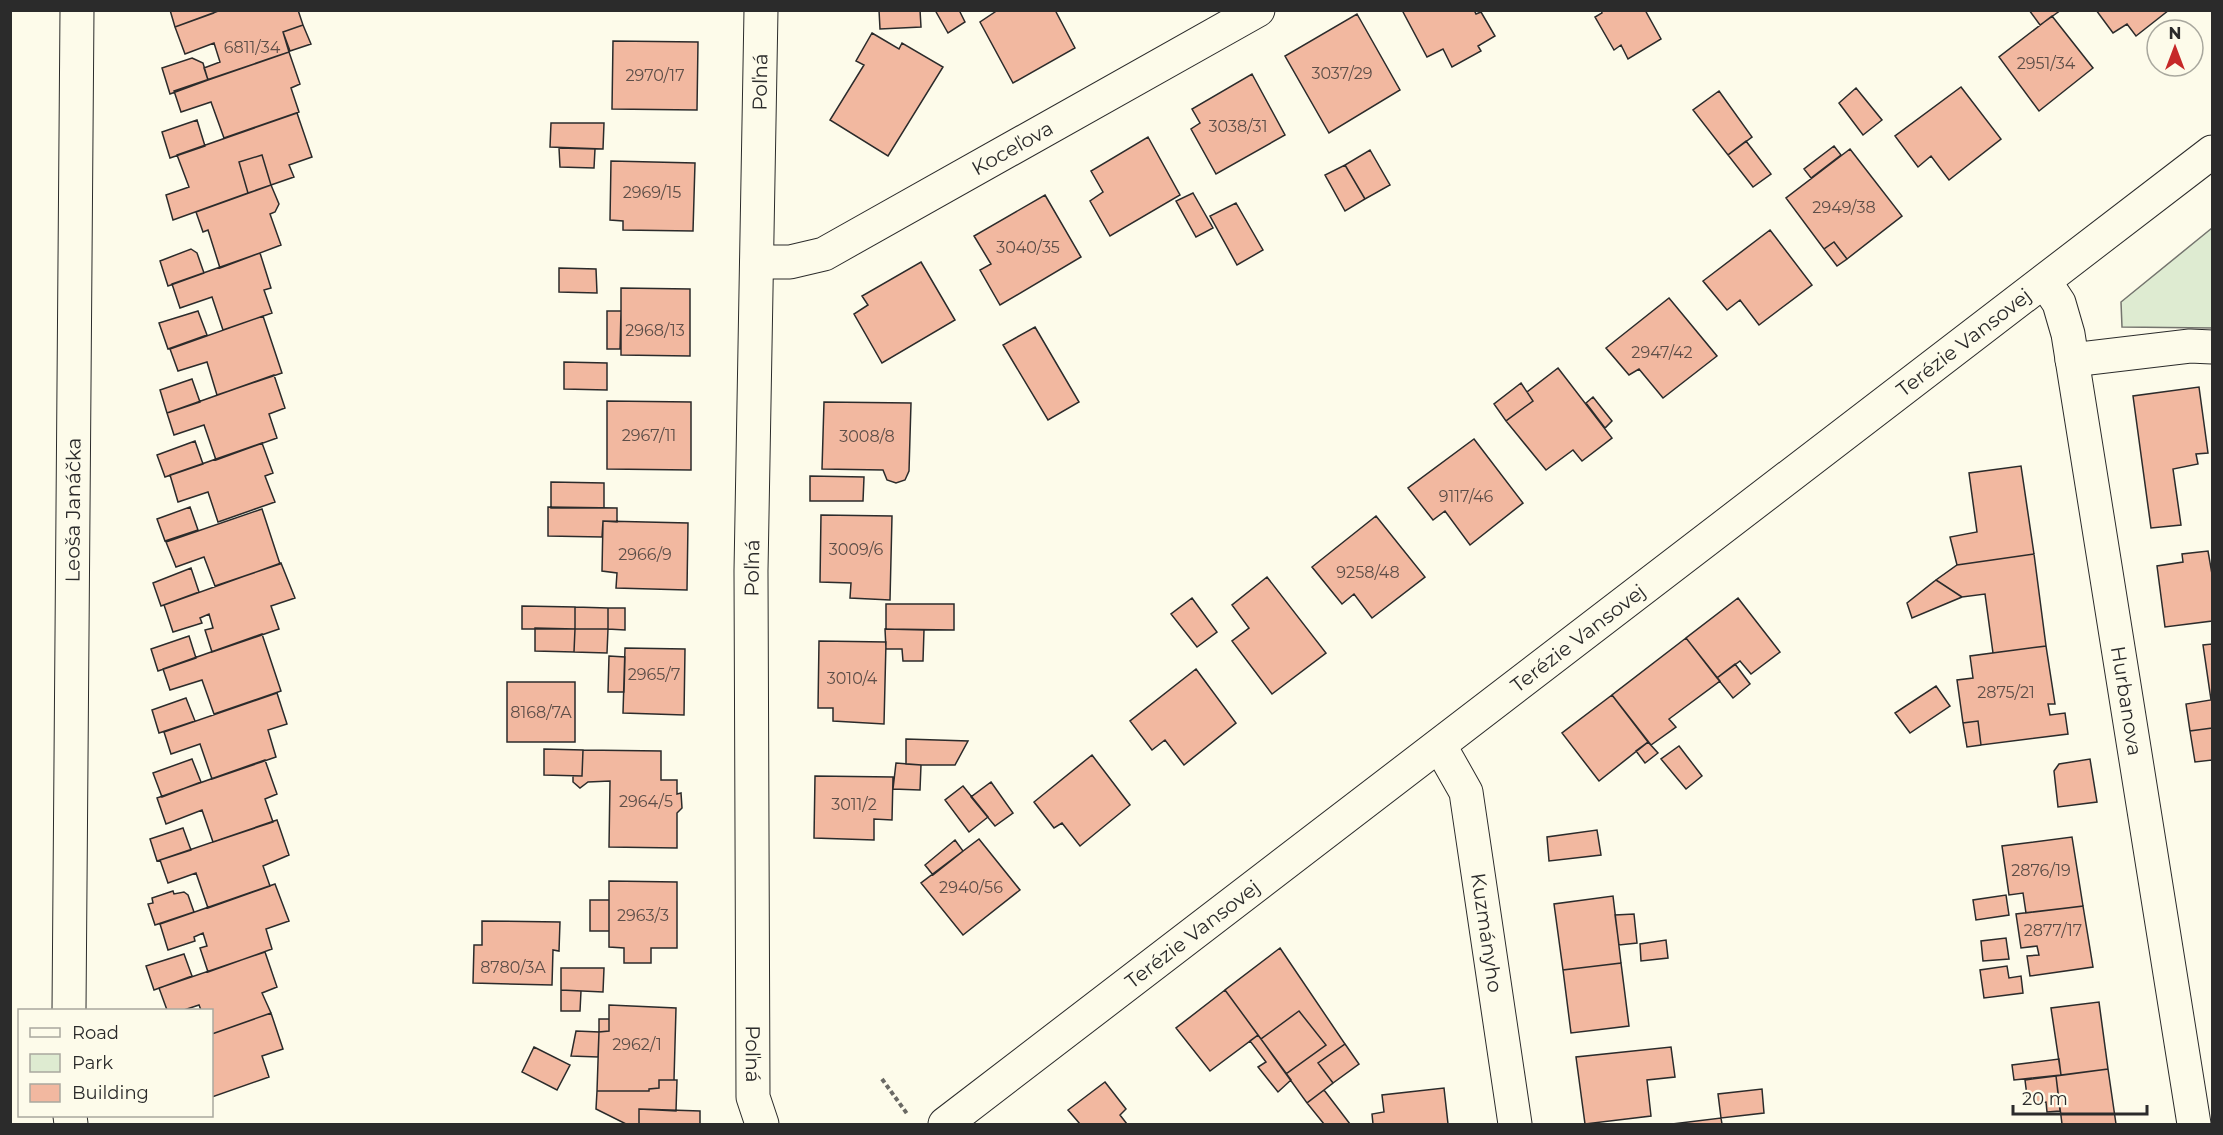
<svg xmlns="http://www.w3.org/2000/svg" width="2223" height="1135" font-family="Montserrat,sans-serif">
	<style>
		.green { fill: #deebd1; stroke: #74746e; stroke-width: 1.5 }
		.building { fill: #f2b8a0; stroke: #2b2b2b; stroke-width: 1.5 }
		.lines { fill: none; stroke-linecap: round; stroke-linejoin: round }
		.minor-casing { stroke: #2b2b2b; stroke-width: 35 }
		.path { stroke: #6a6964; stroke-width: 4; stroke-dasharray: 4.5 3; stroke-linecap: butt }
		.minor { stroke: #fdfbea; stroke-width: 33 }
		.labels { text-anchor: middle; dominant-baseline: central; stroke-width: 4.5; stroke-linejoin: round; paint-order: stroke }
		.number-label { font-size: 16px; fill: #5d4e48 }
		.street-label { font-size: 20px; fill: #2b2b2b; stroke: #fdfbea }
	</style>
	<rect width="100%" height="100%" fill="#fdfbea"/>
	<!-- green -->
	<path class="green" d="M2212,228v100l-90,-1 -1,-25z"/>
	<!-- building -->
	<path class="building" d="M170,10h44v3l-39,14z
		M221,10h77l5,15 -20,7 6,20 -81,28 -4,-12 16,-6 -6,-19 -29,11 -10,-27z
		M879,10h41l1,17 -41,2z
		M935,10h24l6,12 -17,11z
		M998,10h57l20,38 -62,35 -33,-61z
		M1402,10h72l2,4 5,-2 14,24 -17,10 3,5 -29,16 -9,-18 -16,8z
		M1601,10h44l16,29 -33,20 -7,-14 -7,5 -19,-33 7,-4z
		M2029,10h32l-21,15z
		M2096,10h73l-33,26 -9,-12 -14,9z
		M1357,14l43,76 -71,43 -44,-77z
		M2052,16l41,52 -54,43 -40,-54z
		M303,25l8,19 -21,7 -7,-19z
		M872,33l27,16 3,-6 41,24 -55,89 -58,-36 34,-55 -8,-4z
		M613,41l85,1 -1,68 -85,-1z
		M289,52l11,32 -9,4 8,24 -75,26 -13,-36 -30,10 -7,-21z
		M192,58l11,5 5,17 -38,14 -8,-26z
		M1252,74l33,61 -69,39 -25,-45 9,-6 -8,-14z
		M1961,87l40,52 -52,41 -18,-24 -13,11 -23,-31z
		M1856,88l26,32 -19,15 -24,-32z
		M1719,91l33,46 -24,18 -35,-45z
		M297,113l15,44 -23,8 5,12 -23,8 -9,-30 -23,7 9,31 -75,27 -7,-25 23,-8 -12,-32z
		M197,120l8,26 -35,12 -8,-26z
		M551,123h53l-1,26 -53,-2z
		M1148,137l32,58 -70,41 -20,-35 13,-9 -12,-21z
		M1746,141l25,33 -18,13 -25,-32z
		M1834,146l7,9 -30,23 -7,-9z
		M559,148l36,1 -1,19 -34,-1z
		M1850,149l52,67 -55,43 -13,-17 -10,7 -38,-51z
		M1370,150l20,35 -25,14 -20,-34z
		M262,155l9,30 -23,8 -9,-31z
		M611,161l84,2 -2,68 -70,-1v-9l-13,-1z
		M1345,165l20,34 -20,12 -20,-36z
		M271,185l8,19 -4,8 -5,2 11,31 -61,23 -12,-38 -5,2 -7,-20z
		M1193,193l20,35 -17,9 -20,-36z
		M1045,195l36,62 -81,48 -20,-35 11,-6 -17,-28z
		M1236,203l27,47 -26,15 -27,-49z
		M1770,230l42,55 -53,40 -19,-25 -13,10 -24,-29z
		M1834,242l13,17 -10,7 -13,-17z
		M191,249l6,4 7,20 -36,13 -8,-25z
		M260,253l11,35 -7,2 8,23 -49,17 -11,-33 -32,11 -8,-24z
		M921,262l34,58 -73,43 -28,-49 14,-9 -6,-9z
		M559,268l37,1 1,24 -38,-1z
		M621,288l69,1v67l-69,-1z
		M1669,298l48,58 -54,42 -24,-29 -10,6 -23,-27z
		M198,311l9,24 -39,14 -9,-26z
		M607,311h14l-1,38h-13z
		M263,316l19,57 -65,22 -10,-33 -29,9 -8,-22z
		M1035,327l44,75 -31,18 -45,-75z
		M564,362l43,1v27l-43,-1z
		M1558,368l54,70 -30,23 -9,-11 -27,20 -40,-49 27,-20 -6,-9z
		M274,375l11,33 -16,6 8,24 -61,22 -12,-35 -30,10 -7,-22z
		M192,379l8,23 -33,11 -7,-23z
		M1521,383l12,18 -27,20 -12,-17z
		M2199,387l9,66 -12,1 2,10 -25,5 8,56 -30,3 -18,-132z
		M1593,397l19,24 -7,7 -19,-25z
		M607,401l84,1v68l-84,-1z
		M824,402l87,1 -2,68 -4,9 -9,3 -9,-3 -4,-10 -61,-1z
		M1474,439l49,64 -53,42 -25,-34 -12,9 -25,-32z
		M195,441l8,23 -38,13 -8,-22z
		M262,443l11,30 -8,3 10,26 -57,20 -10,-30 -30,10 -8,-27z
		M2021,466l13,88 -77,11 -7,-28 27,-5 -8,-59z
		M810,476l54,1 -1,24h-53z
		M551,482l53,1v25h-53z
		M190,507l8,23 -33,11 -8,-22z
		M548,507l69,1v14l-14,-1 -1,16 -54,-1z
		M262,509l18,55 -65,22 -11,-29 -28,10 -10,-25z
		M821,515l71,1 -2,84 -40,-2 1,-15 -31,-1z
		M1376,516l49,61 -53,41 -18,-24 -12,10 -30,-37z
		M603,521l85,2 -1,67 -71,-2 1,-15 -15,-2z
		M2208,551l4,23v47l-47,6 -8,-61 26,-4 -1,-8z
		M2034,554l12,92 -53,7 -8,-59 -23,3 -26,-17 21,-15z
		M281,563l14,35 -24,8 8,23 -67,23 -7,-22 8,-2 -4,-14 -9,4 2,5 -29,9 -9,-27z
		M191,568l8,24 -38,14 -8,-23z
		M1267,577l59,76 -54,41 -40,-53 17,-13 -17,-23z
		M1936,580l26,17 -50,21 -5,-15z
		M1192,598l25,34 -20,15 -26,-33z
		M1738,598l42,54 -29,22 -11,-13 -23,17 -31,-40z
		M886,604h68v26l-68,-1z
		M522,606l53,1v22h-53z
		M575,607l33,1v21h-33z
		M608,608h17v22l-17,-1z
		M535,628l40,1 -1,23 -39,-1z
		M575,629h33l-1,24 -33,-1z
		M885,629l39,1 -1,31h-20l-1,-12h-16z
		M262,634l19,57 -67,23 -12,-34 -32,10 -7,-21z
		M189,636l7,22 -38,13 -7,-22z
		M1686,638l34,43 -51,38 7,8 -25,18 -39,-50z
		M819,641l67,1 -2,82 -51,-3v-13h-15z
		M2212,644v84l-22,3 -4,-27 25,-4 -8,-55z
		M2046,646l9,58h-7l2,11 15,-2 3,21 -87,11 -3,-24 -15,2 -6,-43 16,-2 -3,-22z
		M625,648l60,1 -1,66 -61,-2z
		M609,656l16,1 -1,35h-16z
		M1735,664l15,20 -17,14 -16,-20z
		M1196,669l40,54 -52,42 -19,-25 -13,10 -22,-29z
		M507,682h68v60h-68z
		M1936,686l14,20 -40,27 -15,-20z
		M277,693l10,31 -19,6 8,27 -64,22 -12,-35 -29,10 -7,-22z
		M1612,695l36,47 -49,39 -37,-48z
		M186,698l9,23 -36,12 -7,-23z
		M1978,721l3,24 -14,2 -4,-24z
		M2212,728v34v-2l-17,2 -5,-31z
		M906,739l62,2 -13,24h-34l-15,-1z
		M1648,742l10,11 -13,10 -9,-12z
		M1679,746l23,30 -16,13 -25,-30z
		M544,749l39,1 -1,26 -38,-1z
		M583,750l78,1v29h16v14l4,-1 1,15 -5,5v35l-68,-1 1,-66 -22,1 -8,6 -7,-6v-6h9z
		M1092,755l38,50 -50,41 -18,-23 -8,5 -20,-26z
		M192,759l9,23 -39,15 -9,-24z
		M2090,759l7,43 -39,5 -4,-36 5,-7z
		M265,760l12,34 -12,5 8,23 -60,20 -11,-32 -36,14 -9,-26z
		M896,763l25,2 -1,25 -27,-1z
		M815,776l78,1 -1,43 -18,-1v21l-60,-2z
		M991,782l22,31 -18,13 -24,-29z
		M963,786l25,31 -19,15 -24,-32z
		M277,820l12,35 -26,11 7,20 -62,22 -12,-35 -28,10 -8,-23z
		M183,828l8,22 -34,11 -7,-22z
		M1597,830l4,25 -52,6 -2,-24z
		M2072,837l11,69 -57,7 -3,-20 -14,2 -7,-49z
		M979,839l41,51 -57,45 -42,-52z
		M955,840l8,11 -30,24 -8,-10z
		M609,881l68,1v66h-26v15h-27v-15l-15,-1z
		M275,884l14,37 -23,8 6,20 -64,23 -8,-24 7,-2 -4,-13 -9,4 1,4 -27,9 -8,-26z
		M173,891l1,3 10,-2 4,3 6,17 -39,13 -7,-21 5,-1 -1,-5z
		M2006,895l3,20 -33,5 -3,-20z
		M1613,896l8,67 -58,7 -9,-66z
		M590,900h19v31h-19z
		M2083,906l10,61 -63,9 -3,-20 12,-1 -2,-9 -16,2 -5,-34z
		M1634,914l3,29 -18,2 -4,-30z
		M482,921l78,1 -1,29 -6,-1 -1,35 -79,-2 1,-38h8z
		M2006,938l3,21 -26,2 -2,-20z
		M1666,940l2,18 -27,3 -1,-17z
		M1280,948l65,96 -27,19 15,20 -26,20 -21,-29 40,-29 -27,-34 -38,28 -36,-49z
		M265,952l12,35 -15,6 9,20 -59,21v-24h-11l-2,-5 -15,5h-17l-8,-22z
		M184,954l8,22 -38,14 -8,-24z
		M1621,963l8,63 -58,7 -8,-63z
		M2007,966l2,12 12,-2 2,17 -39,5 -4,-28z
		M561,968h43l-1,24 -42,-2z
		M561,990l20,1 -1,20h-19z
		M1225,990l33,45 -48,36 -34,-43z
		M2099,1002l9,67 -47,6 -10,-67z
		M609,1005l67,3 -2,72h-15v8l-10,1v2h-52l2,-59 10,-1z
		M1299,1011l27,34 -40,29 -25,-35z
		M271,1013l12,36 -21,7 7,21 -57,20v-63z
		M599,1019h10v12l-10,1z
		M576,1031l23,1 -1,25 -27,-1z
		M1258,1035l33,45 -13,12 -20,-25 8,-5 -16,-21z
		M1345,1044l14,20 -26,19 -15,-20z
		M534,1047l36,18 -13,25 -35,-18z
		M1671,1047l4,30 -28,3 4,36 -66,8 -9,-67z
		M2059,1059l2,16 -47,5 -2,-15z
		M2108,1069l8,55h-54l-6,-48z
		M2056,1076l4,35 -13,1 -1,-10 -18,2 -3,-24z
		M659,1080h18l-1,31 -37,-2v15h-13l-30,-15 1,-18h52v-2l10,-1z
		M1105,1082l21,27 -6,6 7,9h-47l-12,-14z
		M1444,1088l4,36h-75l-1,-10 12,-2 -2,-17z
		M1762,1089l2,24 -43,5 -3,-24z
		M1324,1090l26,34h-26l-17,-21z
		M639,1109l61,2v13h-61z
		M1721,1118l1,6h-50z"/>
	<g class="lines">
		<defs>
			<g id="minor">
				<path id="s1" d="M761,10l-10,561 2,526 9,27"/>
				<path id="s2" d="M757,262h33l34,-8 434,-244"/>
				<path id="s3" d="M2045,282l14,21 9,31 126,790"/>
				<path d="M2072,360l118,-14 22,1"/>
				<path id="s4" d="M1440,746l26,46 49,332"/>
				<path id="s5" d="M69,1010l8,-1000"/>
				<path d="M70,1116l1,8"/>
				<path id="s6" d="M945,1124l1267,-972"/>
			</g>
		</defs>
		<!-- minor casing -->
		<use href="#minor" class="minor-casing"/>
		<!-- path -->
		<path class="path" d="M882,1079l26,36"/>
		<!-- minor -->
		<use href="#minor" class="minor"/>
	</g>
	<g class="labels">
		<!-- number labels -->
		<g class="number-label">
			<text x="252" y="47">6811/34</text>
			<text x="2046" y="63">2951/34</text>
			<text x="1342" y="73">3037/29</text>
			<text x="655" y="75">2970/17</text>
			<text x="1238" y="126">3038/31</text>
			<text x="652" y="192">2969/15</text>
			<text x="1844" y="207">2949/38</text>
			<text x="1028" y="247">3040/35</text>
			<text x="655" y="330">2968/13</text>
			<text x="1662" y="352">2947/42</text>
			<text x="649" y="435">2967/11</text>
			<text x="867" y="436">3008/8</text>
			<text x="1466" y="496">9117/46</text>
			<text x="856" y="549">3009/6</text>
			<text x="645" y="554">2966/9</text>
			<text x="1368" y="572">9258/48</text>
			<text x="654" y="674">2965/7</text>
			<text x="852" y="678">3010/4</text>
			<text x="2006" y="692">2875/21</text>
			<text x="541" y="712">8168/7A</text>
			<text x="646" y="801">2964/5</text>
			<text x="854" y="804">3011/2</text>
			<text x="2041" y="870">2876/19</text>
			<text x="971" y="887">2940/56</text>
			<text x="643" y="915">2963/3</text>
			<text x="2053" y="930">2877/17</text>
			<text x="513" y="967">8780/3A</text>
			<text x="637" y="1044">2962/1</text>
		</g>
		<!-- street labels -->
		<g class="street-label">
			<text transform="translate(760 82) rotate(-89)">Poľná</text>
			<text stroke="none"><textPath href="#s2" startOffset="284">Koceľova</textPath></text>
			<text stroke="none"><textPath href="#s6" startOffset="1284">Terézie Vansovej</textPath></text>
			<text stroke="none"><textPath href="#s5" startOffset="500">Leoša Janáčka</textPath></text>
			<text transform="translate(752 568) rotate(-89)">Poľná</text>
			<text stroke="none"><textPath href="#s6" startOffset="798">Terézie Vansovej</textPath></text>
			<text stroke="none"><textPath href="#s3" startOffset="429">Hurbanova</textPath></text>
			<text stroke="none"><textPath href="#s4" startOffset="195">Kuzmányho</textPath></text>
			<text stroke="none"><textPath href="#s6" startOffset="312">Terézie Vansovej</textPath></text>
			<text stroke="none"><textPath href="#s1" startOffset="1044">Poľná</textPath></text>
		</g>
	</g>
	<!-- border -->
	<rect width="2223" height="1135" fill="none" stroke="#2b2b2b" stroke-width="24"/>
	<!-- legend -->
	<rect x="18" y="1009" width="195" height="108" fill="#fdfbea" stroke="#a9a89e" stroke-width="1.5"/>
	<rect x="30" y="1028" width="30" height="9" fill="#fdfbea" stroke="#a9a89e" stroke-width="1.5"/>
	<text x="72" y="1039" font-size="18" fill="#2b2b2b">Road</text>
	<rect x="30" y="1054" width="30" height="18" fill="#deebd1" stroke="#a9a89e" stroke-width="1.5"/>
	<text x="72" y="1069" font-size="18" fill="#2b2b2b">Park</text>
	<rect x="30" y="1084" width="30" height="18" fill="#f2b8a0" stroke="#a9a89e" stroke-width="1.5"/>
	<text x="72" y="1099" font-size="18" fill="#2b2b2b">Building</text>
	<!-- north arrow -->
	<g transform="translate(2175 48)"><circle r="28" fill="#fdfbea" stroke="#a9a89e" stroke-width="1.5"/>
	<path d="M0-4.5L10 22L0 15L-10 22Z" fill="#c62828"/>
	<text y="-9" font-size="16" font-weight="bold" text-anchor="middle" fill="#2b2b2b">N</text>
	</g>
	<!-- scale -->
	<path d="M2013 1105v9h134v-9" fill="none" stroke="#2b2b2b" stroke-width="3"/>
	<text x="2022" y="1105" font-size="18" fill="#2b2b2b" stroke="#fdfbea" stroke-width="4.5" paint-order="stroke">20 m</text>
</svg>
